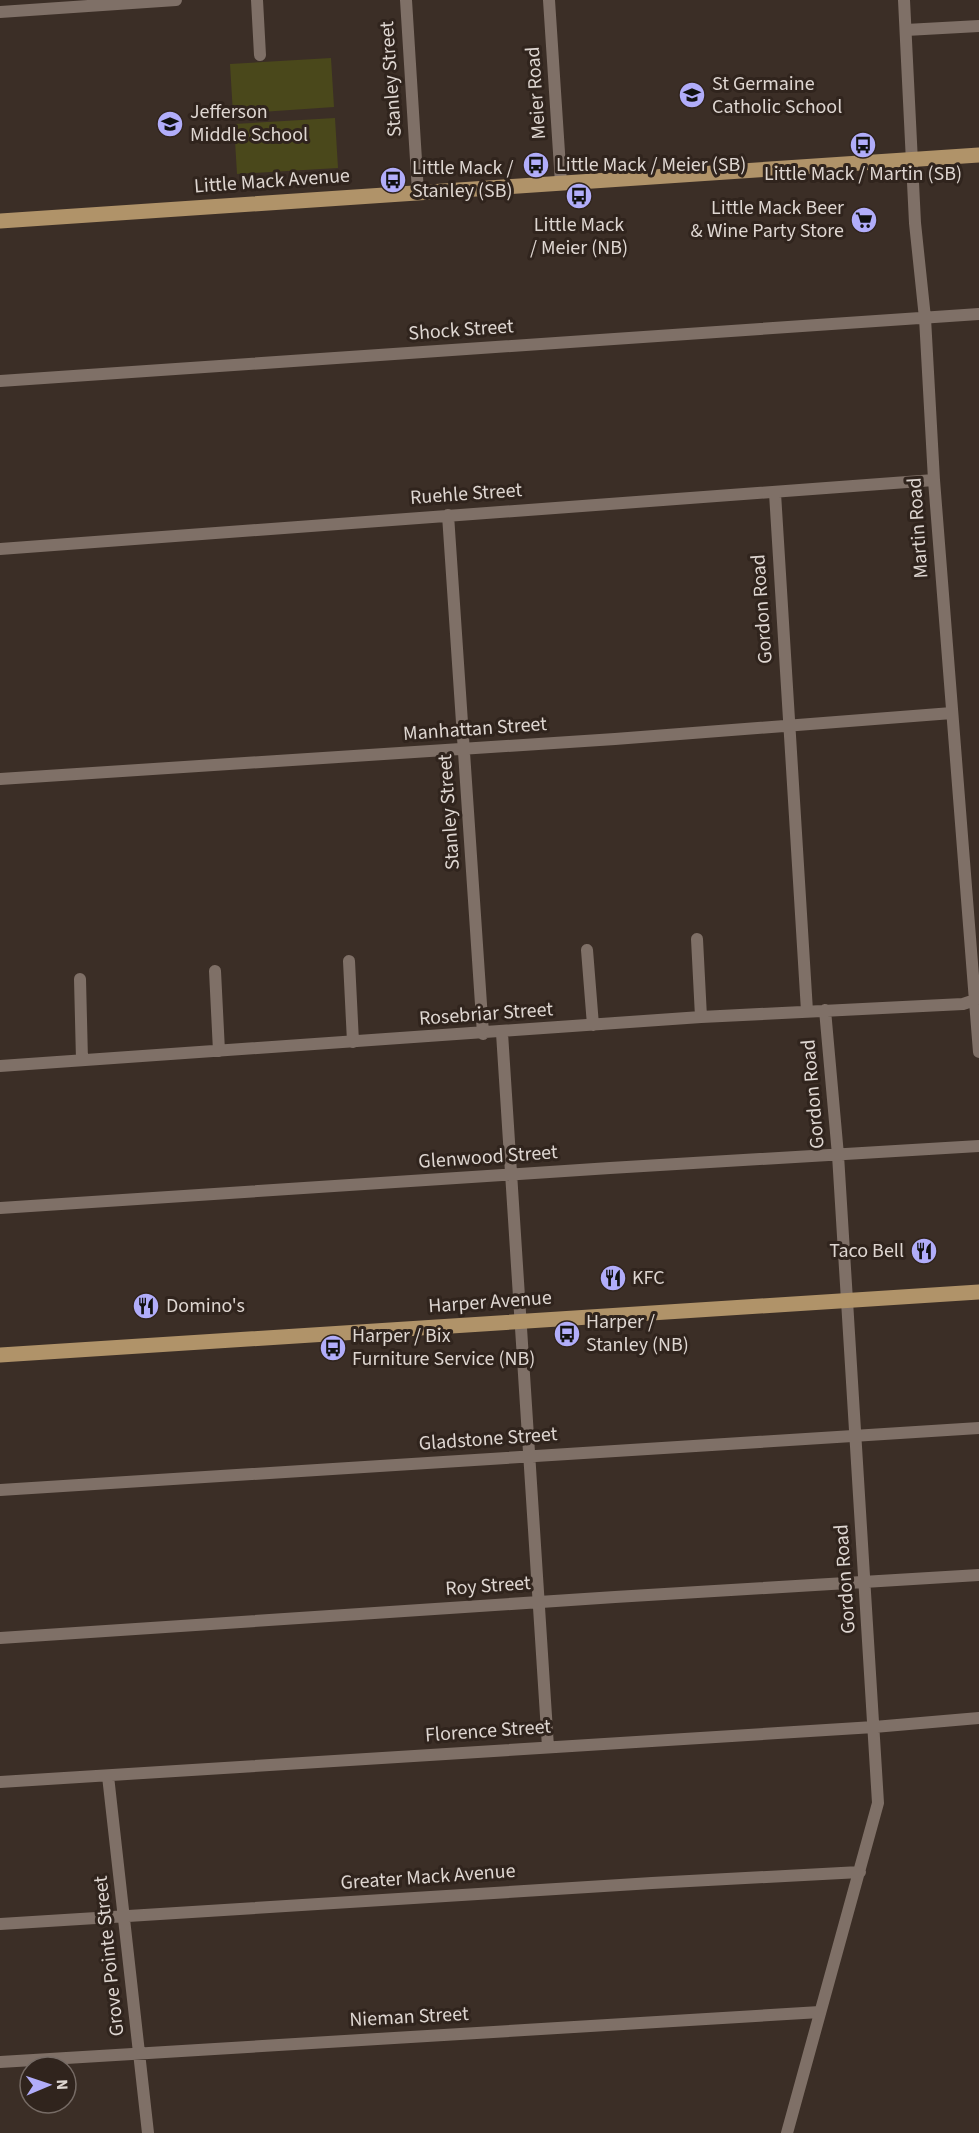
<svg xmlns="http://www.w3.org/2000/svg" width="979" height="2133" font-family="'Source Sans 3',sans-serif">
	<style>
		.green { fill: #4a481b }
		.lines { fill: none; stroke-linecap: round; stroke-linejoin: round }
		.minor { stroke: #7f7067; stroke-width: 12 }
		.major { stroke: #b09369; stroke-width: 15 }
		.labels { text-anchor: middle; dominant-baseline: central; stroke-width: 6; stroke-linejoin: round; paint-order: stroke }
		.street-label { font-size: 20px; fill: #ded6d1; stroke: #30241d }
		.poi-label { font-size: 20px; fill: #ded6d1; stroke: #30241d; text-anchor: start }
	</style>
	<rect width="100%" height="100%" fill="#3b2e26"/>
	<!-- green -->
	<path class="green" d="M331,58l3,49 -101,7 -3,-50z
		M335,118l3,50 -101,6 -3,-50z"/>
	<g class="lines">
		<!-- minor -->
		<path class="minor" d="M257,0l3,55
			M406,0l12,192
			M549,0l12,183
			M904,0l11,223 10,95 9,162 45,572
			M0,12l176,-12
			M906,30l73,-4
			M0,381l979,-67
			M775,493l32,518
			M448,515l35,519
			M0,549l934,-69
			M0,779l615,-40 337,-26
			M697,939l4,78
			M587,950l6,75
			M349,961l4,81
			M215,971l4,80
			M80,979l2,81
			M502,1033l46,714
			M0,1066l701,-49 262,-13 12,-4
			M0,1208l610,-40 369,-22
			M0,1490l979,-62
			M0,1638l615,-41 364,-22
			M108,1776l40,357
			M0,1782l874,-55 105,-9
			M0,1924l652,-41 208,-11
			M0,2062l820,-50
			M787,2133l91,-330 -40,-648 -13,-145"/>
		<!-- major -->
		<path class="major" d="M0,221l979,-66
			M0,1355l979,-63"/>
	</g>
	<!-- icons -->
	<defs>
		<symbol id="school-disc" viewBox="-11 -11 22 22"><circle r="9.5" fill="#b1adfa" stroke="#30241d"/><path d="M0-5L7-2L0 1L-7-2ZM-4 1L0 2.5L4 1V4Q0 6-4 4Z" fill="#111"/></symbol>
		<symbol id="bus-disc" viewBox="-11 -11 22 22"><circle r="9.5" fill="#b1adfa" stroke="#30241d"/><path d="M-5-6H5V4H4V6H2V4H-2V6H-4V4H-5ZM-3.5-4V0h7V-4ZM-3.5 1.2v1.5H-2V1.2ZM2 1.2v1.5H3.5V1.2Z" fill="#111"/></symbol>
		<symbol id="supermarket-disc" viewBox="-11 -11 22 22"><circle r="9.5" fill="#b1adfa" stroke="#30241d"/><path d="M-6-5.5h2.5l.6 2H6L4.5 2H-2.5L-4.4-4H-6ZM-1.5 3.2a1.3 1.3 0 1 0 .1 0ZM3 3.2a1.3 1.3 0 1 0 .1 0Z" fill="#111"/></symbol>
		<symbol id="restaurant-disc" viewBox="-11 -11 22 22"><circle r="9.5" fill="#b1adfa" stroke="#30241d"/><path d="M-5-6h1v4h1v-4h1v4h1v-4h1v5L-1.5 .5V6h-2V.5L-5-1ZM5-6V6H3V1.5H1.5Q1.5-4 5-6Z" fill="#111"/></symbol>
	</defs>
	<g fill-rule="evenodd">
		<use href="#school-disc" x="677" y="80" width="30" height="30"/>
		<use href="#school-disc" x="155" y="109" width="30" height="30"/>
		<use href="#bus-disc" x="848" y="130" width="30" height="30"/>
		<use href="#bus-disc" x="521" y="150" width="30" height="30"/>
		<use href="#bus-disc" x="378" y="165" width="30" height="30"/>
		<use href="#bus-disc" x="564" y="181" width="30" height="30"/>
		<use href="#supermarket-disc" x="849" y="205" width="30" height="30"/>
		<use href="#restaurant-disc" x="909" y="1236" width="30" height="30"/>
		<use href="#restaurant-disc" x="598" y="1263" width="30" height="30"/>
		<use href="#restaurant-disc" x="131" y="1291" width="30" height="30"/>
		<use href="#bus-disc" x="552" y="1319" width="30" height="30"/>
		<use href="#bus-disc" x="318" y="1333" width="30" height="30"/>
	</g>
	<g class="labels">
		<!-- street labels -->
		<g class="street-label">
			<text transform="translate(391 79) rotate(-94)">Stanley Street</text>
			<text transform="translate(536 93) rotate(-94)">Meier Road</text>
			<text transform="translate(272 181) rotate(-4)">Little Mack Avenue</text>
			<text transform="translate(461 330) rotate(-4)">Shock Street</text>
			<text transform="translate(466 494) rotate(-4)">Ruehle Street</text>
			<text transform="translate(918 528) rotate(-94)">Martin Road</text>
			<text transform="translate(762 609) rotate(-94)">Gordon Road</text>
			<text transform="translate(475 729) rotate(-4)">Manhattan Street</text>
			<text transform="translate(449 812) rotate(-94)">Stanley Street</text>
			<text transform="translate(486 1014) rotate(-4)">Rosebriar Street</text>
			<text transform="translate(813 1094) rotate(-95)">Gordon Road</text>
			<text transform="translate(488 1157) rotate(-4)">Glenwood Street</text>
			<text transform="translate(490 1302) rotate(-4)">Harper Avenue</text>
			<text transform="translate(488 1439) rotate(-4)">Gladstone Street</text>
			<text transform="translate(845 1579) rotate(-94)">Gordon Road</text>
			<text transform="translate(488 1586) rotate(-4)">Roy Street</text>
			<text transform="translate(488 1731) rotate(-4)">Florence Street</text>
			<text transform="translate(428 1877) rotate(-4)">Greater Mack Avenue</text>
			<text transform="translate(109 1956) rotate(-96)">Grove Pointe Street</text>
			<text transform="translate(409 2017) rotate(-3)">Nieman Street</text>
		</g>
		<!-- poi labels -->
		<g class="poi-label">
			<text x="712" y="84">St Germaine<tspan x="712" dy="23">Catholic School</tspan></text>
			<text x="190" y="112">Jefferson<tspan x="190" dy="23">Middle School</tspan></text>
			<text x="556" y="165">Little Mack / Meier (SB)</text>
			<text x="412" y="168">Little Mack /<tspan x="412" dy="23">Stanley (SB)</tspan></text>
			<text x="863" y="174" text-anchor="middle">Little Mack / Martin (SB)</text>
			<text x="844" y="208" text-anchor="end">Little Mack Beer<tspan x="844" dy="23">&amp; Wine Party Store</tspan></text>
			<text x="579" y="225" text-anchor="middle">Little Mack<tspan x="579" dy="23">/ Meier (NB)</tspan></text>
			<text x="904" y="1251" text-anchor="end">Taco Bell</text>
			<text x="632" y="1278">KFC</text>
			<text x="166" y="1306">Domino's</text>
			<text x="586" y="1322">Harper /<tspan x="586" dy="23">Stanley (NB)</tspan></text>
			<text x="352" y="1336">Harper / Bix<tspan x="352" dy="23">Furniture Service (NB)</tspan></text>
		</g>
	</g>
	<!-- north arrow -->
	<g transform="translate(48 2085) rotate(88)"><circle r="28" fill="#30241d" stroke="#766b65" stroke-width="1.5"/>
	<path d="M0-4.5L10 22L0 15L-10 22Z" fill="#b1adfa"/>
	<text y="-9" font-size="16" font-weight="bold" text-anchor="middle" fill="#ded6d1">N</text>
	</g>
</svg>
